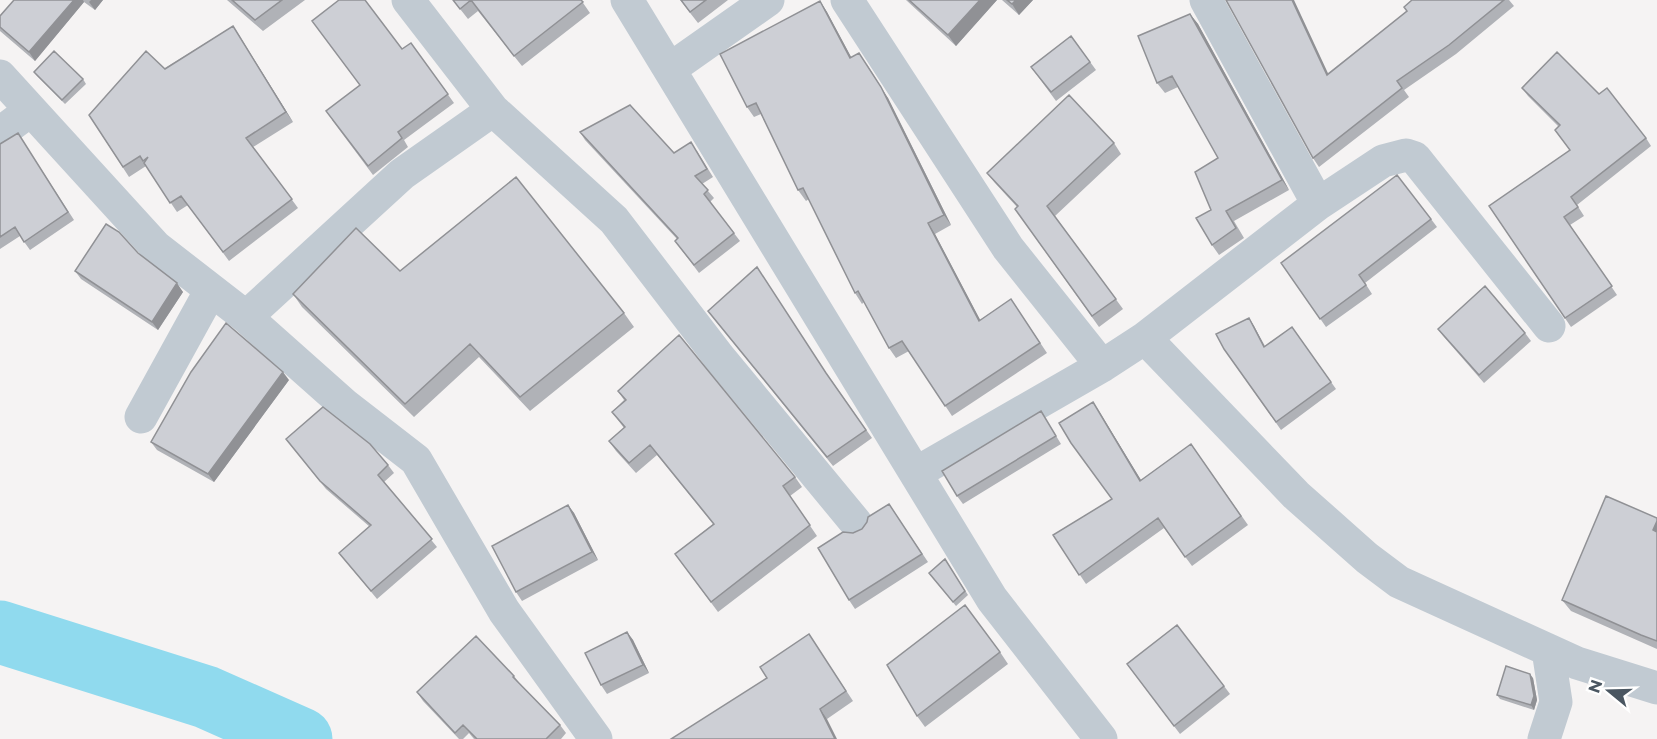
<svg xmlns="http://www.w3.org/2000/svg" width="1657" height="739" font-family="Montserrat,sans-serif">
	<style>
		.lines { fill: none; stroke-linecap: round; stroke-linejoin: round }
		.river { stroke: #90daee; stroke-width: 63 }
		.street { stroke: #c1cad2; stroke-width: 33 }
		.wall { fill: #b0b2b7 }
		.shaded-wall { fill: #909195 }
		.building { fill: #cdcfd5; stroke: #909195; stroke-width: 1.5 }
	</style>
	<rect width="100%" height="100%" fill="#f5f3f3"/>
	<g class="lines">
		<!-- river -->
		<path class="river" d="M0,632l206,65 95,42"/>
		<!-- street -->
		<path class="street" d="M408,0l85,110 121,110 105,137 137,166
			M627,0l365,599 109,140
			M847,0l161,248 94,118
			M1206,0l112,204
			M670,69l98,-69
			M0,76l156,171 90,70 99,88 71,55 88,151 92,128
			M0,133l31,-23
			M246,317l156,-143 91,-64
			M1145,338l151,157 71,63 32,24 178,81 80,25
			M141,417l70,-127
			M916,473l186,-107 43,-28 173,-134 65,-43 23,-6 9,3 134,168
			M1544,739l12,-37 -8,-52"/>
	</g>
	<!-- wall -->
	<path class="wall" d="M14,0h89l-8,10 -11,-8 -49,59 -35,-30v-15z
		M227,0h78l-42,31z
		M453,0h128l9,13 -68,53 -44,-55 -10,8z
		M680,0h48l-30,23z
		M906,0h91l-41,46z
		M1002,0h31l-14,15z
		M1412,0h97l5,6 -58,48 -52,36 5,7 -90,70 -6,-9 15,-85 79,-62z
		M820,1l7,11 24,45 37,41 63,127 -16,9 45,86 31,-21 36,54 -95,63 -43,-65 -13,7 -7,-10 -25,-46 -2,2 -7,-11 -46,-94 -3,2 -8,-11 -37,-76 -7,3 -7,-10z
		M1190,14l8,10 91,166 -55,31 10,17 -25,17 -7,-10 -1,-35 7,-52 -40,-71 -13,6 -8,-10z
		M233,26l60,96 -40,25 45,61 -69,53 -41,-56 -11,7 -31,-46 -17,11 -40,-62z
		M1071,36l25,34 -40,31 -25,-34z
		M411,43l43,60 -50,37 4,7 -35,28 -41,-55 28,-35z
		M34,72l49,7 3,5 -21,20 -28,-28z
		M1522,88l77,6 47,44 5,8 -74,59 7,11 -14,9 47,70 -46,32 -82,-121 81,-56 -15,-20 4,-3 -31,-31z
		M580,132l94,21 23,-2 16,26 -11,7 12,14 -4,4 30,39 -41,32 -18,-24 -4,-10 -92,-99z
		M23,141l51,79 -44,30 -10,-14 -20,13v-105z
		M1114,143l7,11 -66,62 68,93 -24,18 -84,-118 2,-2 -22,-24 -8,-10z
		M1431,219l6,8 -72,56 7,11 -46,33 -39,-56z
		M138,253l45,39 -25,38 -77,-51 -6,-8z
		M400,271l224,42 10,14 -104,84 -51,-54 -65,60 -112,-110 -9,-13z
		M708,311l124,70 40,57 -39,28z
		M1249,318l5,8 11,20 27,-19 44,62 -55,41 -57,-81z
		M1438,329l87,4 6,8 -47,42 -40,-46z
		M289,380l-75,102 -57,-32 -6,-8z
		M618,391l177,86 7,10 -12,9 27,40 -99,76 -43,-58 38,-30 -56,-69 -21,18 -20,-22 -7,-10 15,-13 -12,-16 12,-12z
		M1093,402l48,78 50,-36 57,81 -56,41 -28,-38 -78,56 -33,-49 59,-36z
		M1041,411l20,33 -98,60 -6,-8z
		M286,439l102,26 6,8 -10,9 53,65 -60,52 -38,-46 31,-26 -44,-38z
		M889,504l39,58 -73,47 -6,-9 4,-67 9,-4z
		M568,505l6,8 24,47 -76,41 -6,-9z
		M1657,518v131l-86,-38 -9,-11z
		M945,559l23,36 -12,11 -27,-33z
		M627,632l6,8 16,33 -42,21 -6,-9z
		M809,634l44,67 -26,18 -60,-41z
		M1000,652l8,12 -83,63 -8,-11z
		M1127,664l97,22 6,8 -50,40z
		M514,676l6,8 40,41 6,8 -5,6h-87l-5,-6 -6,6h-4l-36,-38 -6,-9z
		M1533,678l4,22 -3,10 -34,-11 -3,-4z"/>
	<!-- shaded-wall -->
	<path class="shaded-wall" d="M74,0h9l1,2 -49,59 -6,-9z
		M91,0h12l-8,10 -6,-8z
		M980,0h17l-41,46 -8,-11z
		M1016,0h17l-14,15 -7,-11z
		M1292,0h2l39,84 -6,-9z
		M820,1l7,11 30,56 -7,-10z
		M1190,14l8,10 91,166 -7,-10z
		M233,26l6,9 54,87 -7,-10z
		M866,63l22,35 63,127 -7,-10z
		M928,223l7,11 51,97 -7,-10z
		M177,283l6,9 -25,38 -6,-8z
		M1249,318l5,8 15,29 -5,-8z
		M283,372l6,8 -75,102 -6,-8z
		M1093,402l6,9 48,79 -7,-9z
		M568,505l6,8 24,47 -6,-8z
		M1657,521v15l-4,-6z
		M627,632l6,8 16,33 -6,-8z
		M1530,674l3,4 4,22 -3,10 -3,-5z
		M820,709l7,10 10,20h-2z"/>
	<!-- building -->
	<path class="building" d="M14,0h60l-45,52 -29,-25v-11z
		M232,0h50l-27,20z
		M339,0h26l37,49 9,-6 37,51 -50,38 4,6 -34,28 -42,-55 34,-26 -48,-64z
		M453,0h128l2,2 -69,54 -43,-56 -11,9z
		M681,0h25l-16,12z
		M909,0h71l-32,35z
		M1007,0h9l-4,4z
		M1226,0h66l35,75 80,-64 -3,-4 8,-7h92l-55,45 -52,36 5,7 -89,70z
		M820,1l30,57 9,-5 22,34 63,128 -16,8 51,98 32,-22 29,44 -95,63 -43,-65 -13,7 -31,-57 -3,2 -52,-105 -5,2 -42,-87 -9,4 -27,-53z
		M1190,14l92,166 -56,31 10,17 -24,17 -16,-27 15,-8 -16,-38 23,-14 -46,-82 -15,7 -19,-47z
		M233,26l53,86 -40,26 46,61 -69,53 -42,-56 -11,7 -26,-40 4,-6 -5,4 -3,-5 -17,11 -34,-52 57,-64 19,18z
		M1071,36l19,26 -39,30 -20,-25z
		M54,51l29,28 -21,21 -28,-28z
		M1557,52l42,42 8,-6 39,50 -75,59 7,10 -14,10 48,69 -47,32 -76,-112 81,-56 -15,-20 5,-5 -38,-37z
		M1069,95l45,48 -67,63 69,93 -24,17 -77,-107 3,-3 -31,-33z
		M630,105l44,48 17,-11 16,27 -12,7 13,14 -4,4 30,39 -40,32 -19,-24 3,-3 -98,-106z
		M18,133l50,79 -44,30 -9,-15 -15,10v-93z
		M1397,175l34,44 -72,56 7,10 -46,34 -39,-56z
		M516,177l108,136 -104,84 -50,-53 -65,60 -112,-110 63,-66 44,43z
		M106,224l13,8 19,21 39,30 -25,39 -77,-51z
		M757,267l69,106 40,57 -39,27 -119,-146z
		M1485,286l40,47 -46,42 -41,-46z
		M1249,318l15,29 28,-20 39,55 -55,40 -52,-73 -8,-15z
		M226,323l57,49 -75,102 -57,-32 40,-70z
		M679,335l116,142 -12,9 27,39 -99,77 -36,-48 39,-30 -64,-79 -21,18 -20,-22 16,-14 -13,-15 14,-12 -8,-9z
		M1093,402l47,79 51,-37 50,72 -56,41 -27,-39 -79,57 -26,-40 59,-36 -41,-56 -12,-20z
		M323,407l47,37 18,21 -10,10 54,64 -61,52 -32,-38 32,-28 -51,-44 -34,-42z
		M1041,411l15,25 -99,60 -15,-25z
		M1606,496l51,22v3l-4,9 4,2v109l-16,-6 -79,-35z
		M889,504l33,50 -73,46 -31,-52 25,-16 10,1 9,-4 5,-7 1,-5z
		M568,505l24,47 -76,40 -24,-46z
		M945,559l20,32 -12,11 -24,-29z
		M965,605l35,47 -83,64 -30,-51z
		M1177,625l47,61 -50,40 -47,-62z
		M627,632l16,33 -42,20 -16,-32z
		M809,634l37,57 -26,18 15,30h-164l96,-61 -7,-11z
		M476,636l38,40 -1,1 47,48 -14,14h-69l-14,-14 -8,8 -38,-41z
		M1506,666l24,8 4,22 -3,9 -34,-10z"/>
	<!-- north arrow -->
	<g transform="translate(1609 691) rotate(289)" stroke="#ffffff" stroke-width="4.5" paint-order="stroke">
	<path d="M0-4.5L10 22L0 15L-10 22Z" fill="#4a5661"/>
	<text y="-9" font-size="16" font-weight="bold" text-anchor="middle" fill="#4a5661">N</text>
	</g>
</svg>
